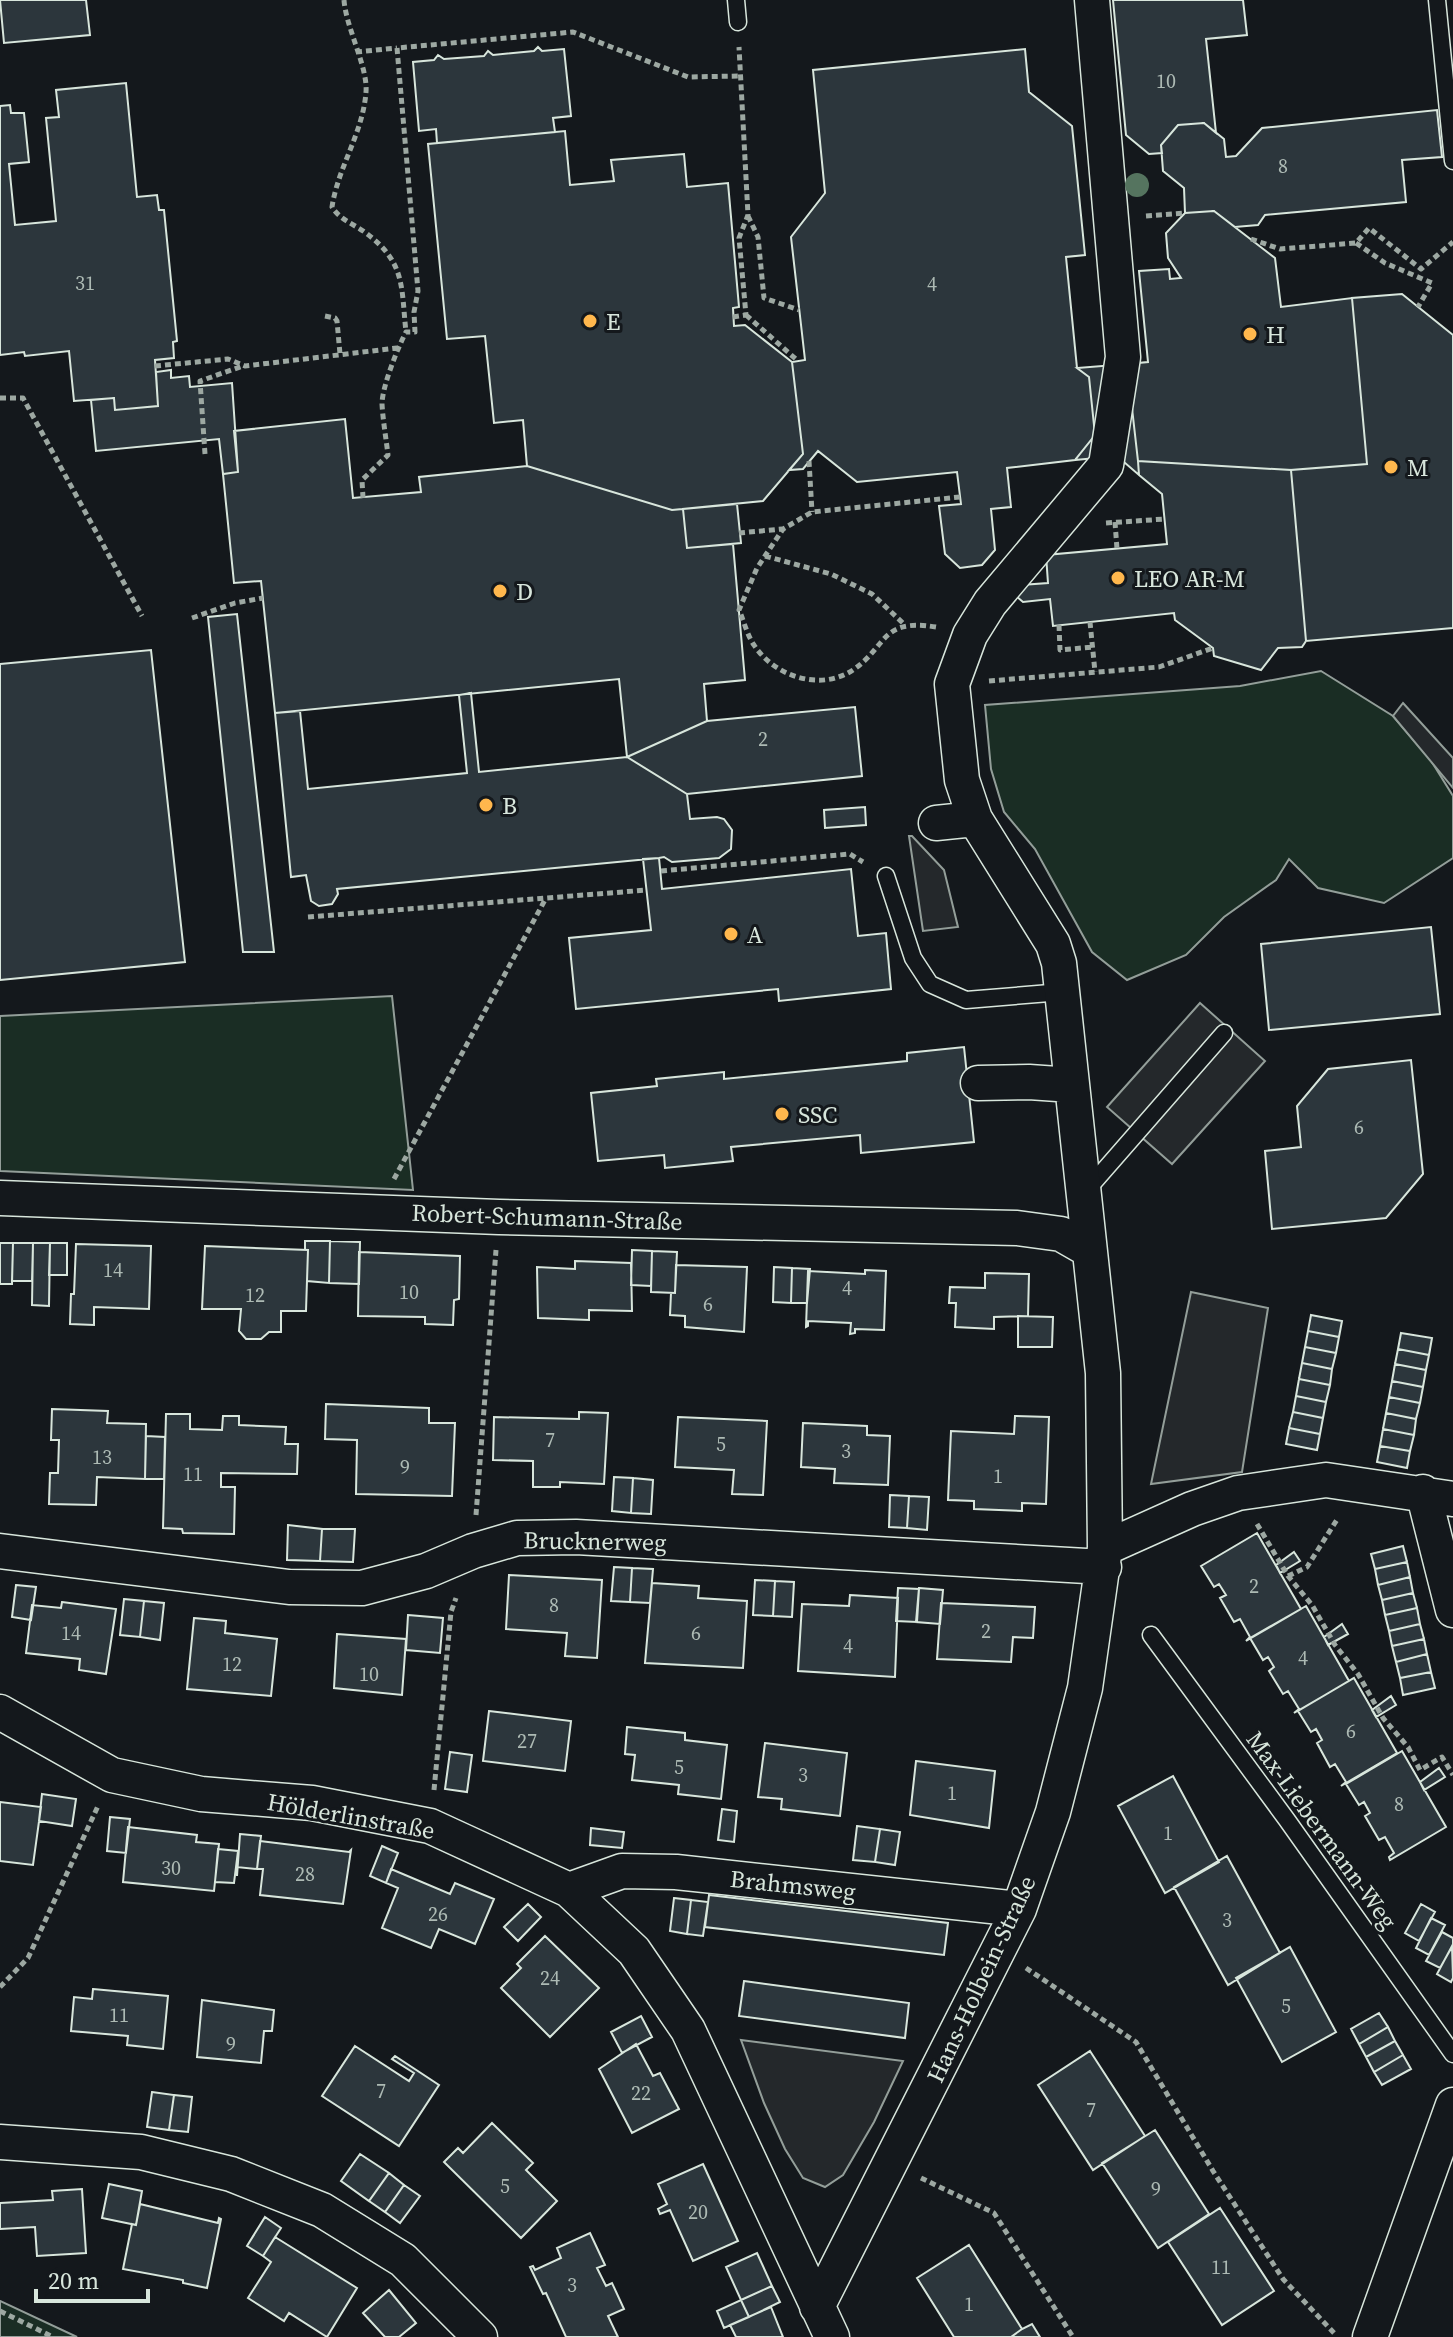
<svg xmlns="http://www.w3.org/2000/svg" width="1453" height="2337" font-family="'Source Serif 4',serif">
	<style>
		.green { fill: #1a2d24; stroke: #939e99; stroke-width: 2 }
		.parking { fill: #24282b; stroke: #939e99; stroke-width: 2 }
		.building { fill: #2c363c; stroke: #d8e6dc; stroke-width: 2 }
		.lines { fill: none; stroke-linecap: round; stroke-linejoin: round }
		.lane-casing { stroke: #d8e6dc; stroke-width: 19 }
		.street-casing { stroke: #d8e6dc; stroke-width: 37 }
		.path { stroke: #9da8a2; stroke-width: 5; stroke-dasharray: 6 4; stroke-linecap: butt }
		.lane { stroke: #14181c; stroke-width: 16 }
		.street { stroke: #14181c; stroke-width: 34 }
		.tree { fill: #55745f }
		.poi-dot { fill: #ffb74d; stroke: #14181c; stroke-width: 3 }
		.labels { text-anchor: middle; dominant-baseline: central; stroke-width: 6; stroke-linejoin: round; paint-order: stroke }
		.number-label { font-size: 20px; fill: #adbab4 }
		.poi-label { font-size: 24px; fill: #d8e6dc; stroke: #14181c; text-anchor: start }
		.street-label { font-size: 24px; fill: #d8e6dc; stroke: #14181c }
	</style>
	<rect width="100%" height="100%" fill="#14181c"/>
	<!-- green -->
	<path class="green" d="M1321,671l72,45 37,43 23,37v62l-69,45 -66,-15 -29,-29 -13,21 -52,37 -38,38 -59,25 -35,-28 -57,-103 -31,-37 -13,-43 -6,-64 255,-19z
		M392,996l21,194 -413,-19v-155z
		M0,2301l77,36h-77z"/>
	<!-- parking -->
	<path class="parking" d="M1403,703l50,55v30l-60,-72z
		M909,836h3l32,34 14,57 -35,4z
		M1200,1003l65,58 -93,103 -65,-57z
		M1191,1292l77,16 -26,164 -91,12z
		M741,2040l162,21 -29,61 -31,53 -18,12 -22,-9 -18,-29 -21,-46z"/>
	<!-- building -->
	<path class="building" d="M0,0h86l4,35 -86,8z
		M1113,0h130l4,35 -41,4 10,94 -12,-10 -26,2 -17,20 1,8 -13,1 -23,-19z
		M538,47l4,4 22,-2 7,67 -18,2 2,14 -118,11 -1,-14 -17,2 -6,-69 21,-2 4,-5 6,4 40,-3 4,-5 5,4 41,-4z
		M1025,49l4,43 43,34 13,129 -19,2 11,111 12,9 6,58 -20,25 -68,8 4,39 -20,2 4,41 -13,15 -22,3 -15,-14 -6,-48 22,-2 -4,-32 -100,10 -39,-31 -15,18 -14,1 14,-16 -11,-92 13,-2 -14,-123 34,-44 -12,-123z
		M126,83l11,114 20,-2 2,15h5l13,131 -4,1 1,16 -19,2 3,46 -43,4 -1,-12 -40,3 -5,-50 -44,5 -1,-4 -24,3v-249l10,-1 1,8h13l5,49 -20,2 6,61 41,-4 -10,-103 13,-1 -3,-27z
		M1437,110l5,47 -40,3 4,42 -141,13 -7,10 -23,2 -21,-16 -29,2 -1,-25 -21,-17 -2,-26 17,-20 26,-2 20,16 2,18 10,-1 26,-28z
		M565,131l5,54 44,-4 -3,-21 73,-6 3,33 41,-4 11,124 -6,1 1,18 11,-1 47,37 11,92 -40,47 -91,9 -145,-44 -4,-46 -29,3 -9,-87 -38,3 -19,-195z
		M1214,211l61,47 6,49 71,-9 15,166 -76,6 -153,-9 -11,-97 21,-2 -9,-91 30,-2 1,10 11,-1 -13,-20 -2,-25 19,-20z
		M1402,294l51,41v293l-147,13 -15,-171 76,-6 -15,-166z
		M1127,364l11,97 1,14 -22,-19 -42,4 20,-25 -6,-58 -12,-9z
		M171,370v8l18,-2 1,11 42,-4 6,89 -15,2 -4,-35 -123,12 -5,-51 23,-2 1,12 43,-4 -2,-34z
		M345,419l8,79 68,-6 -2,-15 108,-11 145,44 11,-1 4,39 46,-4 12,136 -41,4 3,37 -80,36 -8,-78 -344,34 -14,-132 -27,2 -11,-109 15,-2 -4,-41z
		M1138,461l153,9 15,171 -4,6 -24,1 -17,22 -47,-14 -1,-8 -38,-28 -1,-7 -121,13 -3,-27 -27,3 -7,-6 5,-11 27,-2 -2,-28 121,-11 -5,-50 -23,-19z
		M737,504l4,39 -54,5 -4,-39z
		M237,614l37,338h-31l-35,-335z
		M151,650l34,312 -185,18v-316z
		M471,693l8,79 148,-15 60,37 3,25 27,-2 7,2 8,11 -1,19 -12,9 -47,4 -8,-5 -5,1 -322,31 1,5 -6,10 -13,2 -8,-5 -5,-26 -15,2 -16,-164 25,-2 8,78 159,-16 -8,-78z
		M855,707l7,69 -175,18 -60,-37 80,-36z
		M865,807l1,18 -41,3 -1,-18z
		M659,858l3,31 189,-20 7,67 28,-3 5,56 -112,12 -1,-12 -202,20 -7,-71 82,-8 -8,-71z
		M1431,927l9,87 -171,16 -8,-86z
		M964,1047l10,95 -113,11 -1,-18 -129,12 2,14 -68,7 -1,-13 -66,6 -7,-68 66,-7 -1,-7 68,-7v7l183,-18v-8z
		M1411,1060l12,114 -37,44 -114,11 -7,-78 36,-4 -4,-41 31,-37z
		M305,1241h25l-1,42 -22,-2 1,-31h-3z
		M330,1241l30,1 -1,42 -30,-1z
		M0,1243h13l-1,41h-12z
		M13,1243h20l-1,38h-20z
		M33,1243h17l-1,63 -17,-1z
		M50,1243h17v32h-18z
		M76,1244l75,2 -2,63 -55,-2v18l-24,-1 1,-30h3z
		M205,1246l103,4 -2,61h-25v21h-12l-8,7h-15l-7,-8 2,-22h-39z
		M632,1250l20,1 -1,35 -20,-1z
		M652,1251l25,1 -2,41 -24,-1z
		M359,1252l101,4 -1,43 -5,1 -1,25 -28,-1v-7l-67,-1z
		M575,1261l56,2 1,48 -43,-1v10l-51,-2 -1,-51 38,2z
		M676,1265l71,2 -3,65 -59,-5v-11l-15,-1 1,-22h4z
		M774,1267l18,1 -1,35 -18,-1z
		M792,1268l18,1 -3,34h-16z
		M865,1270l21,1 -2,59 -29,-1v4l-5,1 1,-11 -43,-2v5l-2,1 2,-56 57,3z
		M985,1273l44,1 -1,42 -34,1v12l-39,-2 1,-24h-7l1,-16 35,1z
		M1311,1315l31,6 -3,16 -31,-6z
		M1018,1316l35,1 -1,30h-34z
		M1308,1331l31,6 -3,16 -31,-6z
		M1401,1333l31,5 -3,17 -31,-6z
		M1305,1347l31,6 -4,16 -30,-6z
		M1398,1349l31,6 -3,15 -31,-6z
		M1302,1363l30,6 -2,16 -31,-6z
		M1395,1364l31,6 -3,17 -31,-6z
		M1299,1379l31,6 -4,17 -30,-6z
		M1392,1381l31,6 -3,16 -31,-6z
		M1296,1396l30,6 -3,16 -30,-6z
		M1389,1397l31,6 -4,16 -30,-6z
		M326,1404l103,4v15h26l-3,73 -96,-2 1,-54 -32,-1z
		M52,1409l56,2 -1,12 39,1 -1,55 -48,-2 -1,28 -47,-1 1,-31h8l1,-33h-8z
		M579,1412l29,1 -4,71 -44,-2v5h-27v-26l-40,-1 1,-43 85,2z
		M1293,1412l30,6 -3,16 -31,-6z
		M1386,1413l30,6 -2,16 -31,-6z
		M166,1414h24v15l32,1 1,-14h16v9l47,2 -1,17h13l-1,30 -76,-1v14h14l-1,47 -51,-1 -1,-4 -19,-1z
		M1015,1416l34,1 -3,87 -24,-1v8l-48,-2v-8l-26,-1 3,-69 63,3z
		M678,1417l89,4 -4,74 -31,-1 2,-24 -59,-3z
		M803,1423l64,3v9l23,1 -2,49 -54,-2 1,-14 -34,-2z
		M1289,1428l31,6 -3,16 -31,-6z
		M1383,1429l31,6 -4,16 -30,-5z
		M146,1436l19,1 -1,42h-19z
		M1380,1446l30,5 -3,17 -30,-6z
		M614,1477l19,1 -2,35 -19,-2z
		M633,1478l20,2 -2,34 -20,-1z
		M890,1495l19,1 -2,32 -18,-1z
		M909,1496l20,1 -2,33 -20,-2z
		M288,1525l34,4 -2,32 -33,-1z
		M322,1529h33l-2,33 -33,-1z
		M1257,1533l44,76 -55,32 4,-4 -10,-18 -6,3 -14,-24 6,-3 -7,-11 -5,3 -13,-21z
		M1403,1546l4,16 -32,7 -4,-15z
		M1294,1552l6,9 -20,12 -4,-8z
		M1407,1562l3,15 -32,8 -3,-16z
		M614,1567l18,1 -2,34 -19,-1z
		M632,1568l21,1 -3,34 -20,-1z
		M509,1575l93,5 -5,78 -32,-2 2,-23 -61,-4z
		M1410,1577l3,16 -31,7 -4,-15z
		M755,1580l20,1 -2,35 -20,-1z
		M775,1581l19,1 -2,35 -19,-1z
		M652,1583l47,3 -1,12 49,3 -4,67 -98,-5z
		M16,1585l20,2 -5,33 -19,-3z
		M898,1588l21,1 -2,33 -21,-1z
		M919,1588l24,2 -3,34 -24,-2z
		M1413,1593l4,15 -32,7 -3,-15z
		M850,1595l48,3 -3,79 -97,-6 4,-67 47,2z
		M124,1599l20,2 -4,36 -20,-2z
		M144,1601l20,2 -4,37 -20,-3z
		M62,1602l54,7 -10,65 -27,-4 1,-11 -54,-6 6,-48 29,3z
		M941,1603l94,4 -2,31 -20,-1 -2,25 -74,-3z
		M1306,1606l43,75 -55,32 5,-4 -11,-18 -5,3 -14,-23 5,-4 -6,-10 -5,3 -13,-22z
		M1417,1608l3,16 -31,7 -4,-16z
		M408,1615l35,3 -3,35 -34,-3z
		M194,1618l32,3 -1,12 52,6 -6,57 -84,-7z
		M1342,1624l6,10 -20,11 -4,-8z
		M1420,1624l4,15 -32,7 -3,-15z
		M337,1634l69,5 -4,56 -68,-7z
		M1424,1639l3,15 -31,8 -4,-16z
		M1427,1654l4,18 -31,6 -4,-16z
		M1431,1672l4,16 -32,7 -3,-17z
		M1354,1678l43,75 -56,33 5,-4 -11,-18 -5,3 -13,-24 5,-3 -6,-11 -5,3 -13,-21z
		M1391,1696l5,9 -20,12 -4,-7z
		M489,1711l82,10 -6,50 -82,-10z
		M627,1727l58,6v7l42,5 -6,54 -43,-5 1,-9 -47,-5 3,-25 -10,-1z
		M765,1743l82,10 -7,63 -59,-7 1,-10 -24,-2z
		M1402,1751l44,76 -56,33 -1,-3 5,-4 -9,-16 -6,3 -14,-24 5,-3 -6,-11 -5,3 -13,-21z
		M450,1752l22,3 -5,37 -22,-3z
		M916,1761l79,10 -6,57 -79,-13z
		M1439,1768l6,9 -21,13 -4,-8z
		M1173,1776l46,86 -54,31 -47,-87z
		M42,1794l34,5 -4,27 -33,-5z
		M0,1802l41,5 -8,58 -33,-4z
		M722,1809l15,2 -3,31 -16,-2z
		M110,1817l20,2 -4,34 -19,-2z
		M857,1826l23,3 -5,33 -22,-2z
		M128,1827l69,8 -1,7 23,2 -5,47 -91,-9z
		M591,1828l33,4 -2,16 -32,-3z
		M880,1829l20,3 -5,33 -20,-3z
		M240,1834l21,2 -4,33 -20,-2v9z
		M260,1841l89,11 2,-2 -8,54 -83,-9 3,-26h-6z
		M382,1846l16,7 -12,30 -16,-7z
		M218,1849l20,2 -4,32 -19,-1z
		M1227,1856l53,97 -52,32 -54,-98z
		M391,1869l59,25 5,-11 39,16 -19,45 -36,-15 -8,19 -49,-20 16,-40 -12,-5z
		M709,1895l239,28 -4,32 -239,-28z
		M674,1898l17,2 -4,34 -17,-3z
		M691,1900l17,2 -5,34 -16,-2z
		M528,1904l13,13 -23,24 -14,-14z
		M1421,1904l14,8 -16,29 -14,-8z
		M1431,1918l14,7 -16,30 -13,-7z
		M1442,1932l11,6v7l-13,23 -14,-7z
		M545,1936l54,52 -49,49 -49,-49 20,-20 -4,-4z
		M1452,1946l1,32 -2,4 -14,-8z
		M1290,1947l46,85 -54,30 -46,-84z
		M744,1981l165,22 -4,35 -166,-22z
		M93,1989l75,7 -5,53 -36,-4 1,-9 -57,-5 3,-34 18,2z
		M202,2000l72,10 -2,21h-8l-3,32 -64,-6z
		M1379,2013l9,14 -29,17 -8,-15z
		M641,2016l11,21 -30,16 -11,-21z
		M1388,2027l7,14 -29,16 -7,-13z
		M1395,2041l8,14 -29,17 -8,-15z
		M636,2044l17,32 7,-3 19,36 -47,24 -33,-64z
		M355,2046l54,35 5,-8 -22,-14 3,-3 44,29 -40,61 -77,-50z
		M1090,2051l55,85 -52,34 -55,-85z
		M1403,2055l8,14 -29,16 -8,-13z
		M152,2092l22,3 -5,35 -22,-3z
		M174,2095l18,2 -4,35 -19,-2z
		M492,2123l41,40 -7,7 31,31 -36,37 -77,-76 14,-14 5,5z
		M1155,2130l54,84 -51,34 -56,-85z
		M360,2154l29,19 -20,28 -28,-20z
		M703,2164l35,77 -45,20 -23,-51 -10,4 -2,-5 9,-5 -9,-20z
		M389,2173l15,12 -19,27 -16,-11z
		M109,2184l33,7 -6,34 -34,-7z
		M404,2185l16,11 -20,27 -15,-11z
		M82,2189l4,64 -49,3 -2,-29 -35,2v-26l53,-3 -1,-9z
		M140,2204l78,19 1,-5 2,1 -14,69 -24,-5v-3l-60,-11 9,-45 4,1z
		M1220,2208l54,83 -52,34 -54,-83z
		M265,2217l16,11 -18,28 -16,-10z
		M590,2233l15,32 -8,3 9,18 6,-3 12,26 -16,7 10,21h-52l-20,-44 -3,1 -13,-27 3,-1 2,4 26,-12 -4,-10z
		M275,2237l82,51 -30,49 -38,-24 -5,8 -36,-23 23,-36 -8,-6z
		M969,2245l53,84 -11,8h-57l-37,-59z
		M757,2253l15,33 -31,14 -15,-33z
		M772,2286l8,16 -31,15 -8,-17z
		M389,2290l27,33 -17,14h-14l-22,-24z
		M741,2300l8,17 -25,11 -7,-17z
		M771,2307l12,30h-47l-6,-12z
		M1032,2324l8,13h-29l11,-8z"/>
	<g class="lines">
		<defs>
			<path id="lane" d="M736,0l2,22
				M1437,0l16,161
				M886,876l27,82 17,26 36,16 96,-8
				M1086,1191l138,-158
				M1151,1635l136,185 166,234"/>
			<path id="street" d="M936,823l39,-4
				M978,1083l51,-1 43,3
				M0,1198l499,19 518,11 44,6 28,16
				M1423,1492l30,118
				M1105,1548l87,-39 46,-16 88,-13 127,19
				M0,1551l289,36 73,1 64,-17 47,-20 44,-13 59,-1 528,30
				M0,1712l112,63 89,19 111,9 118,23 139,64 65,61 54,79 144,307
				M569,1890l53,-19 54,1 343,37
				M0,2142l141,10 90,22 91,36 81,50 77,77
				M817,2307l202,-398 34,-97 32,-124 20,-140 -2,-175 -44,-410 -6,-19 -78,-125 -13,-39 -10,-96 18,-49 20,-32 116,-138 17,-108 -31,-357
				M1370,2337l83,-232"/>
		</defs>
		<!-- lane casing -->
		<use href="#lane" class="lane-casing"/>
		<!-- street casing -->
		<use href="#street" class="street-casing"/>
		<!-- path -->
		<path class="path" d="M344,0c2,28 24,67 22,92 -3,41 -28,75 -34,115 8,13 22,17 34,26 40,30 35,54 40,99
			M356,52l41,-4
			M748,216l10,21 6,61 35,12
			M1146,216l39,-3
			M1251,239l29,10 76,-6 13,-15 52,41 32,-27
			M1356,243l29,20 47,20 -14,24
			M746,315l52,46
			M325,316l10,2 2,3 3,33
			M733,317l13,-2 -7,-77 9,-23 -9,-168
			M155,366l73,-7 17,7 152,-18
			M0,398h23l119,218
			M205,454l-5,-73 43,-15
			M809,461l3,51
			M363,498l-1,-18 26,-25c-2,-17 -5,-34 -6,-51 0,-17 16,-57 24,-72h9l-1,-20 4,-21 -21,-243 176,-16 115,45 52,-1
			M1115,522l2,27
			M1106,523l59,-4
			M739,533l43,-4
			M765,556l66,18 41,20 33,31
			M192,618l43,-15 28,-5
			M1090,622l5,50
			M1059,625l1,25 33,-3
			M936,627c-56,-9 -48,19 -83,43 -33,22 -79,6 -99,-25 -7,-10 -10,-24 -15,-35l18,-42 26,-39 29,-17 148,-15
			M989,681l170,-14 54,-19
			M661,871l189,-17 13,8
			M308,917l339,-27
			M394,1179l152,-281
			M476,1515l20,-265
			M1257,1524l31,52 24,29 23,40 23,29 25,44 25,29 12,23 22,-13 11,18
			M1288,1576l19,-9 31,-49
			M434,1790l17,-178 5,-14
			M1026,1968l110,74 77,129 70,108 51,54
			M0,1987l28,-29 70,-152
			M921,2178l73,35 79,124
			M0,2311l53,26"/>
		<!-- lane -->
		<use href="#lane" class="lane"/>
		<!-- street -->
		<use href="#street" class="street"/>
	</g>
	<!-- trees -->
	<circle class="tree" cx="1137" cy="185" r="12"/>
	<!-- markers -->
	<g class="poi-dot">
		<circle cx="590" cy="321" r="8"/>
		<circle cx="1250" cy="334" r="8"/>
		<circle cx="1391" cy="467" r="8"/>
		<circle cx="1118" cy="578" r="8"/>
		<circle cx="500" cy="591" r="8"/>
		<circle cx="486" cy="805" r="8"/>
		<circle cx="731" cy="934" r="8"/>
		<circle cx="782" cy="1114" r="8"/>
	</g>
	<g class="labels">
		<!-- number labels -->
		<g class="number-label">
			<text x="1166" y="81">10</text>
			<text x="1283" y="166">8</text>
			<text x="85" y="283">31</text>
			<text x="932" y="284">4</text>
			<text x="763" y="739">2</text>
			<text x="1359" y="1127">6</text>
			<text x="113" y="1270">14</text>
			<text x="847" y="1288">4</text>
			<text x="409" y="1292">10</text>
			<text x="255" y="1295">12</text>
			<text x="708" y="1304">6</text>
			<text x="550" y="1440">7</text>
			<text x="721" y="1444">5</text>
			<text x="846" y="1451">3</text>
			<text x="102" y="1457">13</text>
			<text x="405" y="1467">9</text>
			<text x="193" y="1474">11</text>
			<text x="998" y="1476">1</text>
			<text x="1254" y="1586">2</text>
			<text x="554" y="1605">8</text>
			<text x="986" y="1631">2</text>
			<text x="71" y="1633">14</text>
			<text x="696" y="1633">6</text>
			<text x="848" y="1646">4</text>
			<text x="1303" y="1658">4</text>
			<text x="232" y="1664">12</text>
			<text x="369" y="1674">10</text>
			<text x="1351" y="1731">6</text>
			<text x="527" y="1741">27</text>
			<text x="679" y="1767">5</text>
			<text x="803" y="1775">3</text>
			<text x="952" y="1793">1</text>
			<text x="1399" y="1804">8</text>
			<text x="1168" y="1833">1</text>
			<text x="171" y="1868">30</text>
			<text x="305" y="1874">28</text>
			<text x="438" y="1914">26</text>
			<text x="1227" y="1920">3</text>
			<text x="550" y="1978">24</text>
			<text x="1286" y="2006">5</text>
			<text x="119" y="2015">11</text>
			<text x="231" y="2044">9</text>
			<text x="381" y="2091">7</text>
			<text x="641" y="2093">22</text>
			<text x="1091" y="2110">7</text>
			<text x="505" y="2186">5</text>
			<text x="1156" y="2189">9</text>
			<text x="698" y="2212">20</text>
			<text x="1221" y="2267">11</text>
			<text x="572" y="2285">3</text>
			<text x="969" y="2304">1</text>
		</g>
		<!-- poi labels -->
		<g class="poi-label">
			<text x="606" y="321">E</text>
			<text x="1266" y="334">H</text>
			<text x="1407" y="467">M</text>
			<text x="1134" y="578">LEO AR-M</text>
			<text x="516" y="591">D</text>
			<text x="502" y="805">B</text>
			<text x="747" y="934">A</text>
			<text x="798" y="1114">SSC</text>
		</g>
		<!-- street labels -->
		<g class="street-label">
			<text transform="translate(547 1217) rotate(2)">Robert-Schumann-Straße</text>
			<text transform="translate(595 1541) rotate(1)">Brucknerweg</text>
			<text transform="translate(351 1816) rotate(10)">Hölderlinstraße</text>
			<text transform="translate(1322 1830) rotate(54)">Max-Liebermann-Weg</text>
			<text transform="translate(793 1885) rotate(6)">Brahmsweg</text>
			<text transform="translate(981 1979) rotate(-65)">Hans-Holbein-Straße</text>
		</g>
	</g>
	<!-- scale -->
	<path d="M36 2289v12h112v-12" fill="none" stroke="#d8e6dc" stroke-width="4"/>
	<text x="48" y="2289" font-size="24" fill="#d8e6dc" stroke="#14181c" stroke-width="6" paint-order="stroke">20 m</text>
</svg>
